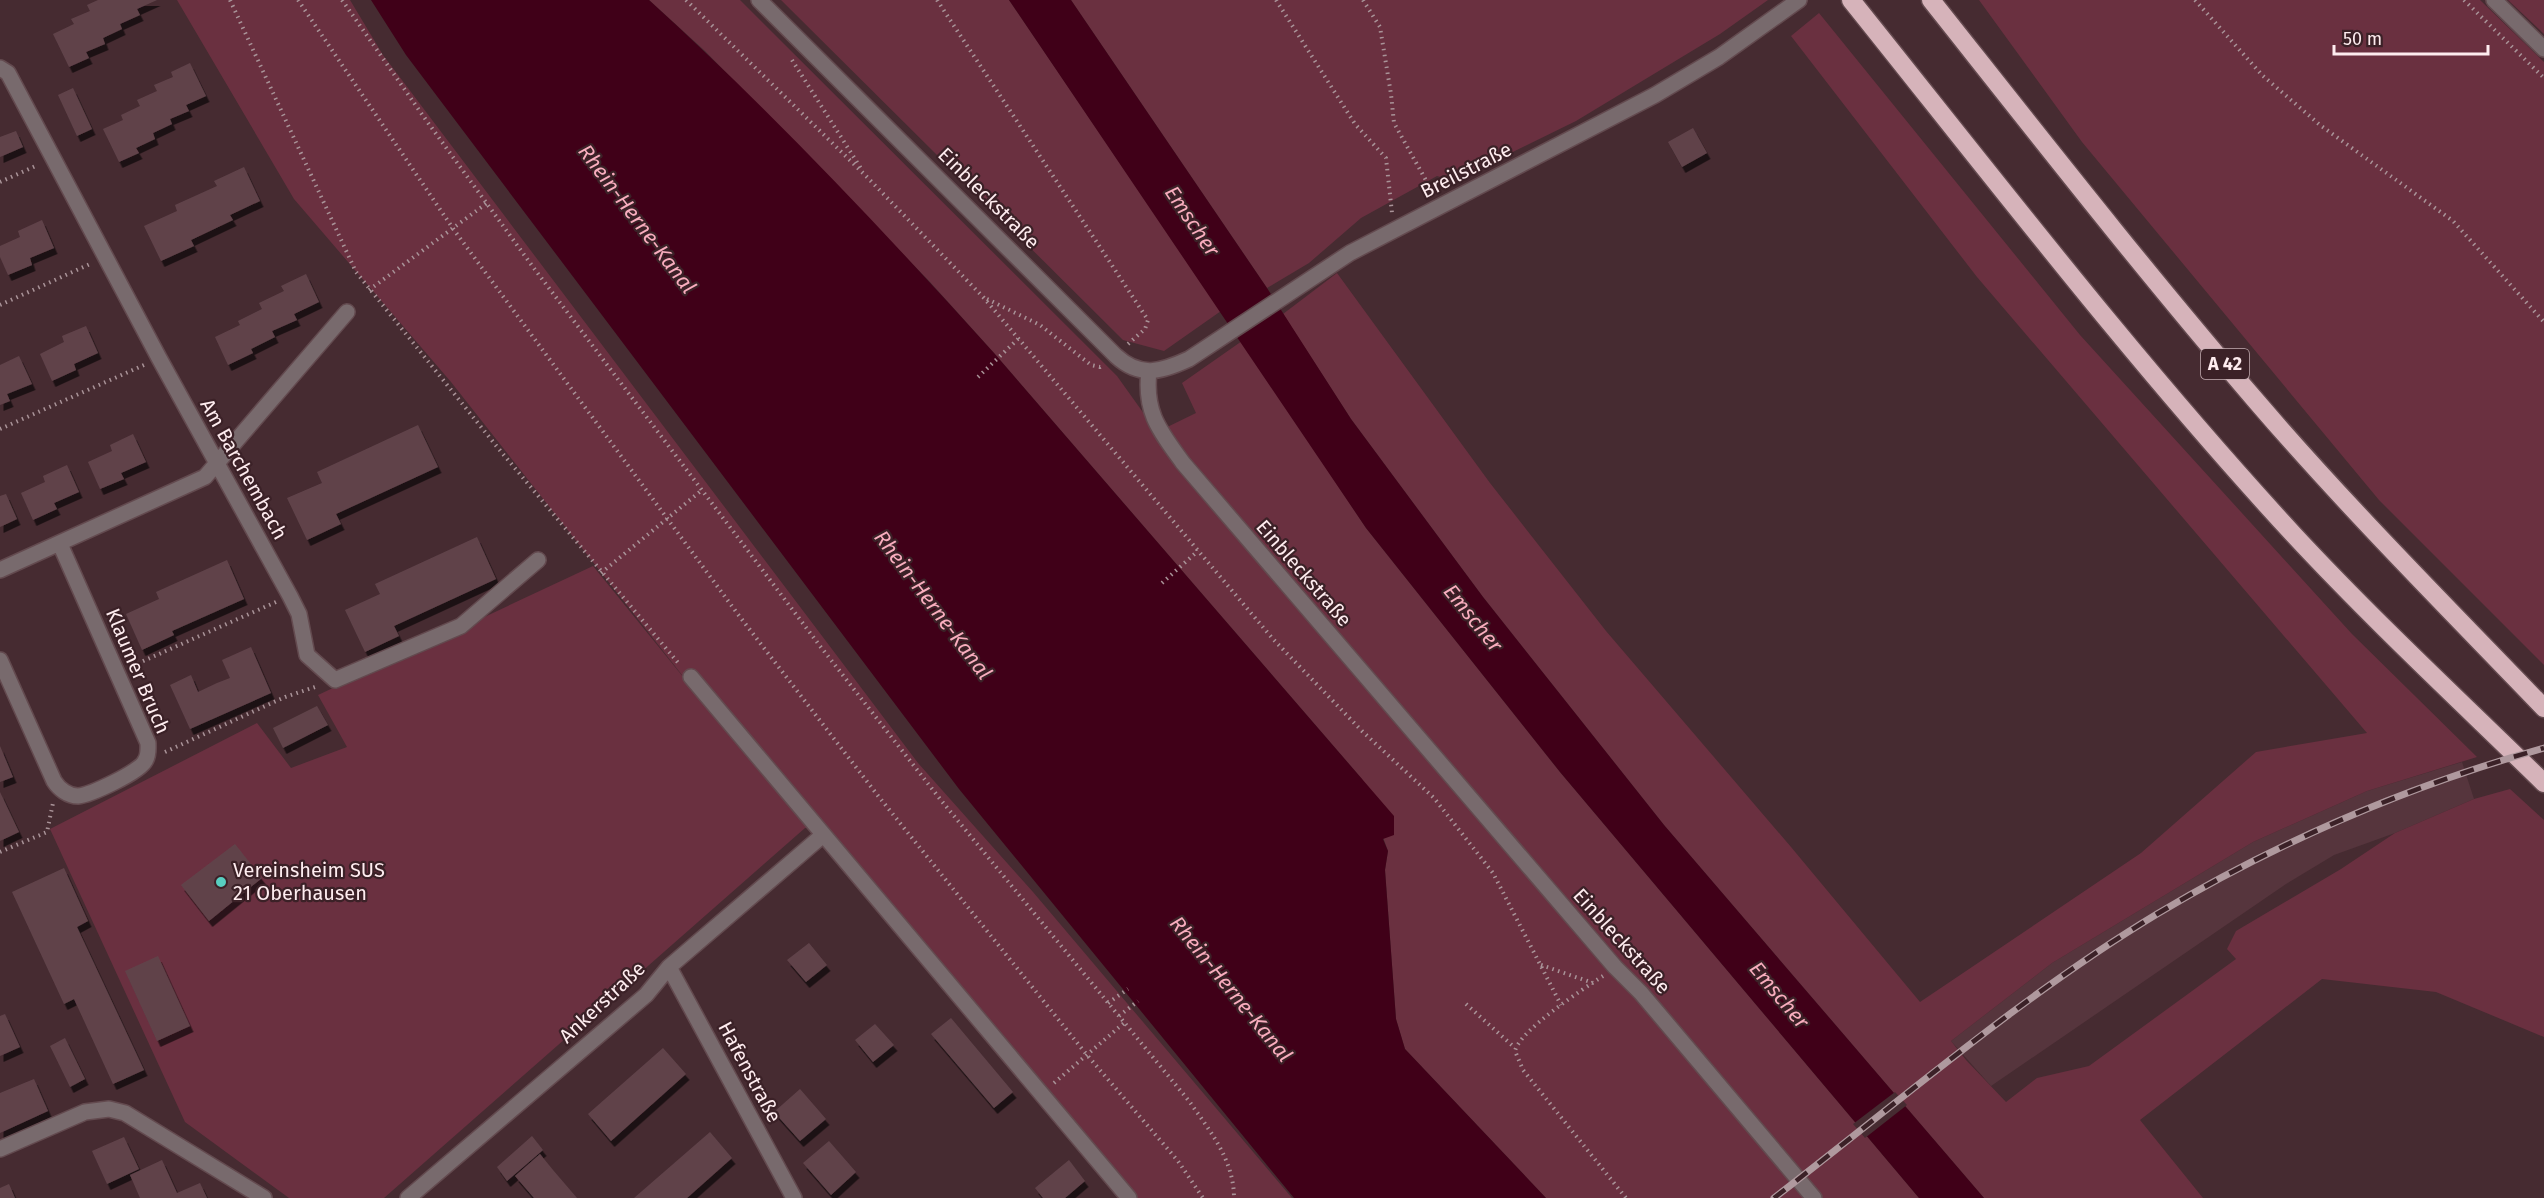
<svg xmlns="http://www.w3.org/2000/svg" width="2544" height="1198" font-family="'Fira Sans',sans-serif">
	<style>
		.built { fill: #56353d }
		.green { fill: #6a3040 }
		.water { fill: #400018 }
		.pier { fill: #462b31 }
		.building { fill: #60434a; filter: url(#shadow) }
		.lines { fill: none; stroke-linecap: round; stroke-linejoin: round }
		.minor-casing { stroke: #634a4f; stroke-width: 18 }
		.highway-casing { stroke: #634a4f; stroke-width: 21 }
		.path { stroke: #a99398; stroke-width: 4; stroke-dasharray: 1.5 4.5; stroke-linecap: butt }
		.minor { stroke: #786a6d; stroke-width: 15 }
		.highway { stroke: #d6b3ba; stroke-width: 18 }
		.rail-casing { stroke: #af999e; stroke-width: 7 }
		.rail { stroke: #3b2127; stroke-width: 4.5; stroke-dasharray: 14; stroke-linecap: butt }
		.poi-dot { fill: #58cec0; stroke: #3b2127; stroke-width: 2 }
		.labels { text-anchor: middle; dominant-baseline: central; stroke-width: 4.5; stroke-linejoin: round; paint-order: stroke }
		.shield { fill: #3b2127; stroke: #c4afb3; stroke-width: 1.5 }
		.shield-label { font-size: 18px; font-weight: bold; fill: #feecef }
		.street-label { font-size: 20px; fill: #feecef; stroke: #3b2127 }
		.poi-label { font-size: 20px; fill: #feecef; stroke: #3b2127; text-anchor: start }
		.water-label { font-size: 21px; font-style: italic; fill: #f9adbe; stroke: #3b2127 }
	</style>
	<defs>
		<filter id="shadow"><feDropShadow dx="3.5" dy="6" stdDeviation="0" flood-color="#0009"/></filter>
	</defs>
	<rect width="100%" height="100%" fill="#462b31"/>
	<!-- built -->
	<path class="built" d="M2462,762l12,37 -79,34 -61,22 -48,29 -295,202 -40,-45 101,-78 201,-121 114,-51z"/>
	<!-- green -->
	<path class="green" d="M177,0h173l33,55 535,708 115,129 259,306h-155l-307,-368 -25,-2 -421,370h-95l-104,-76 -135,-293 207,-106 34,45 56,-21 -29,-52 275,-129 104,128 -246,-312 -157,-183z
		M649,0h91l377,376 40,56 39,-19 -14,-30 60,-42 124,187 194,244 359,426h-373l-141,-149 -9,-30 -11,-149 3,-19 -26,-72 -368,-426 -64,-71 -225,-231z
		M781,0h228l212,311 -57,40 -41,-11z
		M1071,0h697l-48,34 -144,87 -122,60 -17,-5 -76,42 -52,45 -42,25z
		M1979,0h501l64,62v603l-165,-165 -297,-358z
		M2508,0h36v34z
		M1819,13l261,322 272,299 125,123 -110,34 -114,51 -201,121 -101,78 15,19 40,42 31,-24 52,-12 147,-107 -9,-10 9,-18 105,-62 54,-36 79,-34 36,-10 34,31v217l-108,-45 -114,-13 -182,141 63,78h-219l-320,-373 -181,-228 -132,-178 -68,-105 54,-41 153,210 116,148 185,216 129,155 221,-149 115,-101 111,-19 -390,-456 -186,-241z"/>
	<!-- water -->
	<path class="water" d="M371,0h278c121,110 235,231 345,353l400,463v19l-11,4 5,12 -3,19 11,149 9,30 141,149h-252l-335,-409 -553,-734z
		M1009,0h62l196,288 84,131 132,178 181,228 320,373h-65l-359,-426 -194,-244z"/>
	<!-- pier -->
	<path class="pier" d="M1895,1092l12,13 -42,33 -12,-14z"/>
	<!-- building -->
	<path class="building" d="M98,0h59l-20,9 3,6 -20,9 2,5 -19,9 2,6 -19,8 3,6 -20,9 -16,-33 21,-10 -3,-5 19,-8 -3,-6z
		M190,63l16,33 -20,9 3,6 -19,8 2,5 -19,9 2,6 -19,9 3,5 -20,9 -16,-33 20,-9 -2,-5 19,-9 -3,-6 20,-9 -3,-6 19,-8 -2,-5z
		M73,88l19,41 -15,7 -19,-41z
		M1693,128l14,25 -25,14 -14,-25z
		M16,131l7,16 -23,10v-20z
		M244,167l16,34 -30,14 3,5 -42,20 3,6 -33,15 -17,-35 33,-15 -2,-6 42,-19 -3,-5z
		M42,220l12,28 -24,10 2,7 -24,10 -8,-18v-11l20,-9 -2,-6z
		M306,274l13,28 -25,12 3,6 -25,11 3,6 -24,12 2,4 -25,12 -13,-28 25,-12 -2,-4 24,-12 -3,-6 25,-12 -3,-5z
		M86,326l12,27 -24,11 2,6 -24,11 -12,-27 24,-12 -2,-6z
		M19,356l13,28 -25,10 3,7 -10,4v-40z
		M418,425l20,42 -102,47 5,10 -34,16 -20,-42 35,-15 -5,-11z
		M133,434l13,28 -25,11 3,6 -24,10 -12,-27 24,-11 -2,-6z
		M67,465l12,27 -25,11 3,6 -24,11 -12,-27 24,-11 -2,-6z
		M6,494l11,25 -17,8v-31z
		M477,537l19,42 -102,47 5,10 -34,16 -20,-42 35,-16 -5,-10z
		M227,560l17,39 -72,32 2,4 -32,15 -16,-36 33,-15 -3,-7z
		M251,647l20,46 -81,36 -20,-44 21,-10 7,17 19,-9 13,-5 -8,-18z
		M317,706l11,19 -45,23 -10,-20z
		M0,746l13,31 -13,5z
		M0,792l19,40 -19,9z
		M235,844l27,34 -53,43 -28,-36z
		M64,868l24,53 -11,6 67,143 -31,14 -39,-85 -10,5 -52,-112z
		M809,943l18,22 -21,17 -19,-22z
		M158,956l32,70 -33,15 -32,-70z
		M5,1014l15,33 -20,9v-40z
		M951,1018l62,74 -19,16 -63,-74z
		M875,1024l19,21 -21,17 -18,-22z
		M65,1038l20,41 -15,8 -20,-41z
		M663,1048l23,26 -75,67 -23,-27z
		M34,1079l14,32 -48,22v-40z
		M800,1089l26,30 -26,22 -26,-29z
		M710,1132l22,26 -45,40h-53z
		M532,1136l11,14 -36,31 -10,-14z
		M124,1137l15,32 -32,15 -15,-33z
		M829,1141l27,31 -25,23 -28,-32z
		M540,1154l13,16 24,28h-43l-19,-22z
		M162,1160l15,33 23,-10 7,15h-67l-10,-23z
		M1069,1160l16,21 -20,17h-22l-8,-10z
		M9,1184l6,14h-15v-10z"/>
	<g class="lines">
		<defs>
			<path id="minor" d="M759,0l357,356c24,22 45,16 73,3l161,-106 305,-158 64,-38 80,-57
				M2494,0l50,49
				M0,68l8,5 151,285 131,238 9,18 8,41 28,25 126,-54 77,-66
				M1149,371c-5,42 11,60 34,92l432,504 26,26 173,205
				M0,570l205,-93 142,-165
				M0,660l54,121c5,8 14,15 24,15 12,-1 62,-24 67,-35 4,-6 3,-12 3,-18l-88,-199
				M691,677l438,521
				M669,967l125,231
				M0,1149l85,-37 24,-3 16,4 139,85
				M408,1198l238,-203 23,-28 154,-132"/>
			<path id="highway" d="M1851,0c145,181 286,365 443,535 80,86 166,166 250,248
				M1931,0c107,135 213,271 326,402 91,106 190,205 287,306"/>
		</defs>
		<!-- minor casing -->
		<use href="#minor" class="minor-casing"/>
		<!-- highway casing -->
		<use href="#highway" class="highway-casing"/>
		<!-- path -->
		<path class="path" d="M230,0l126,272 142,176 182,217
			M298,0l156,230 283,383 142,184 208,258 91,106 25,37
			M342,0l84,120 107,147 287,379 120,153 249,302c21,30 45,59 45,97
			M686,0l180,176 118,122 289,341 89,92 72,67 59,75 68,132
			M937,0l211,320 -3,9 -18,16
			M1276,0l79,124 31,34 6,55
			M1363,0l17,27 11,67 3,29 39,70
			M2195,0l67,75 58,50 133,96 91,101
			M2464,0l80,78
			M792,60l70,110
			M0,182l38,-17
			M369,290l118,-87
			M987,299l53,26 51,40 9,2 3,-2
			M0,305l90,-41
			M978,377l40,-38
			M0,429l144,-64
			M601,573l101,-83
			M1162,583l36,-32
			M132,666l144,-64
			M165,752l120,-55 33,-11
			M0,852l47,-20 6,-29
			M1541,965l52,18
			M1603,976c-20,13 -83,54 -88,75l8,19 103,128
			M1108,1003l20,-14
			M1466,1004l49,44
			M1119,1016l19,-15
			M1054,1083l70,-60"/>
		<!-- minor -->
		<use href="#minor" class="minor"/>
		<!-- highway -->
		<use href="#highway" class="highway"/>
		<defs>
			<path id="rail" d="M1774,1198c125,-96 247,-202 383,-284 121,-72 251,-128 387,-166"/>
		</defs>
		<!-- rail casing -->
		<use href="#rail" class="rail-casing"/>
		<!-- rail -->
		<use href="#rail" class="rail"/>
	</g>
	<!-- markers -->
	<circle class="poi-dot" cx="221" cy="882" r="6"/>
	<g class="labels">
		<!-- shield labels -->
		<rect class="shield" x="2201" y="349" width="48" height="30" rx="4.5"/>
		<g class="shield-label">
			<text x="2225" y="364">A 42</text>
		</g>
		<!-- street labels -->
		<g class="street-label">
			<text transform="translate(1466 170) rotate(-27)">Breilstraße</text>
			<text transform="translate(989 198) rotate(45)">Einbleckstraße</text>
			<text transform="translate(244 469) rotate(61)">Am Barchembach</text>
			<text transform="translate(1304 573) rotate(49)">Einbleckstraße</text>
			<text transform="translate(138 671) rotate(67)">Klaumer Bruch</text>
			<text transform="translate(1622 941) rotate(48)">Einbleckstraße</text>
			<text transform="translate(602 1002) rotate(-43)">Ankerstraße</text>
			<text transform="translate(750 1072) rotate(62)">Hafenstraße</text>
		</g>
		<!-- poi labels -->
		<g class="poi-label">
			<text x="233" y="870">Vereinsheim SUS<tspan x="233" dy="23">21 Oberhausen</tspan></text>
		</g>
		<!-- water labels -->
		<g class="water-label">
			<text transform="translate(637 219) rotate(53)">Rhein-Herne-Kanal</text>
			<text transform="translate(1192 221) rotate(56)">Emscher</text>
			<text transform="translate(933 605) rotate(53)">Rhein-Herne-Kanal</text>
			<text transform="translate(1473 618) rotate(51)">Emscher</text>
			<text transform="translate(1231 989) rotate(51)">Rhein-Herne-Kanal</text>
			<text transform="translate(1779 995) rotate(50)">Emscher</text>
		</g>
	</g>
	<!-- scale -->
	<path d="M2334 45v9h154v-9" fill="none" stroke="#feecef" stroke-width="3"/>
	<text x="2343" y="45" font-size="18" fill="#feecef" stroke="#3b2127" stroke-width="4.5" paint-order="stroke">50 m</text>
</svg>
